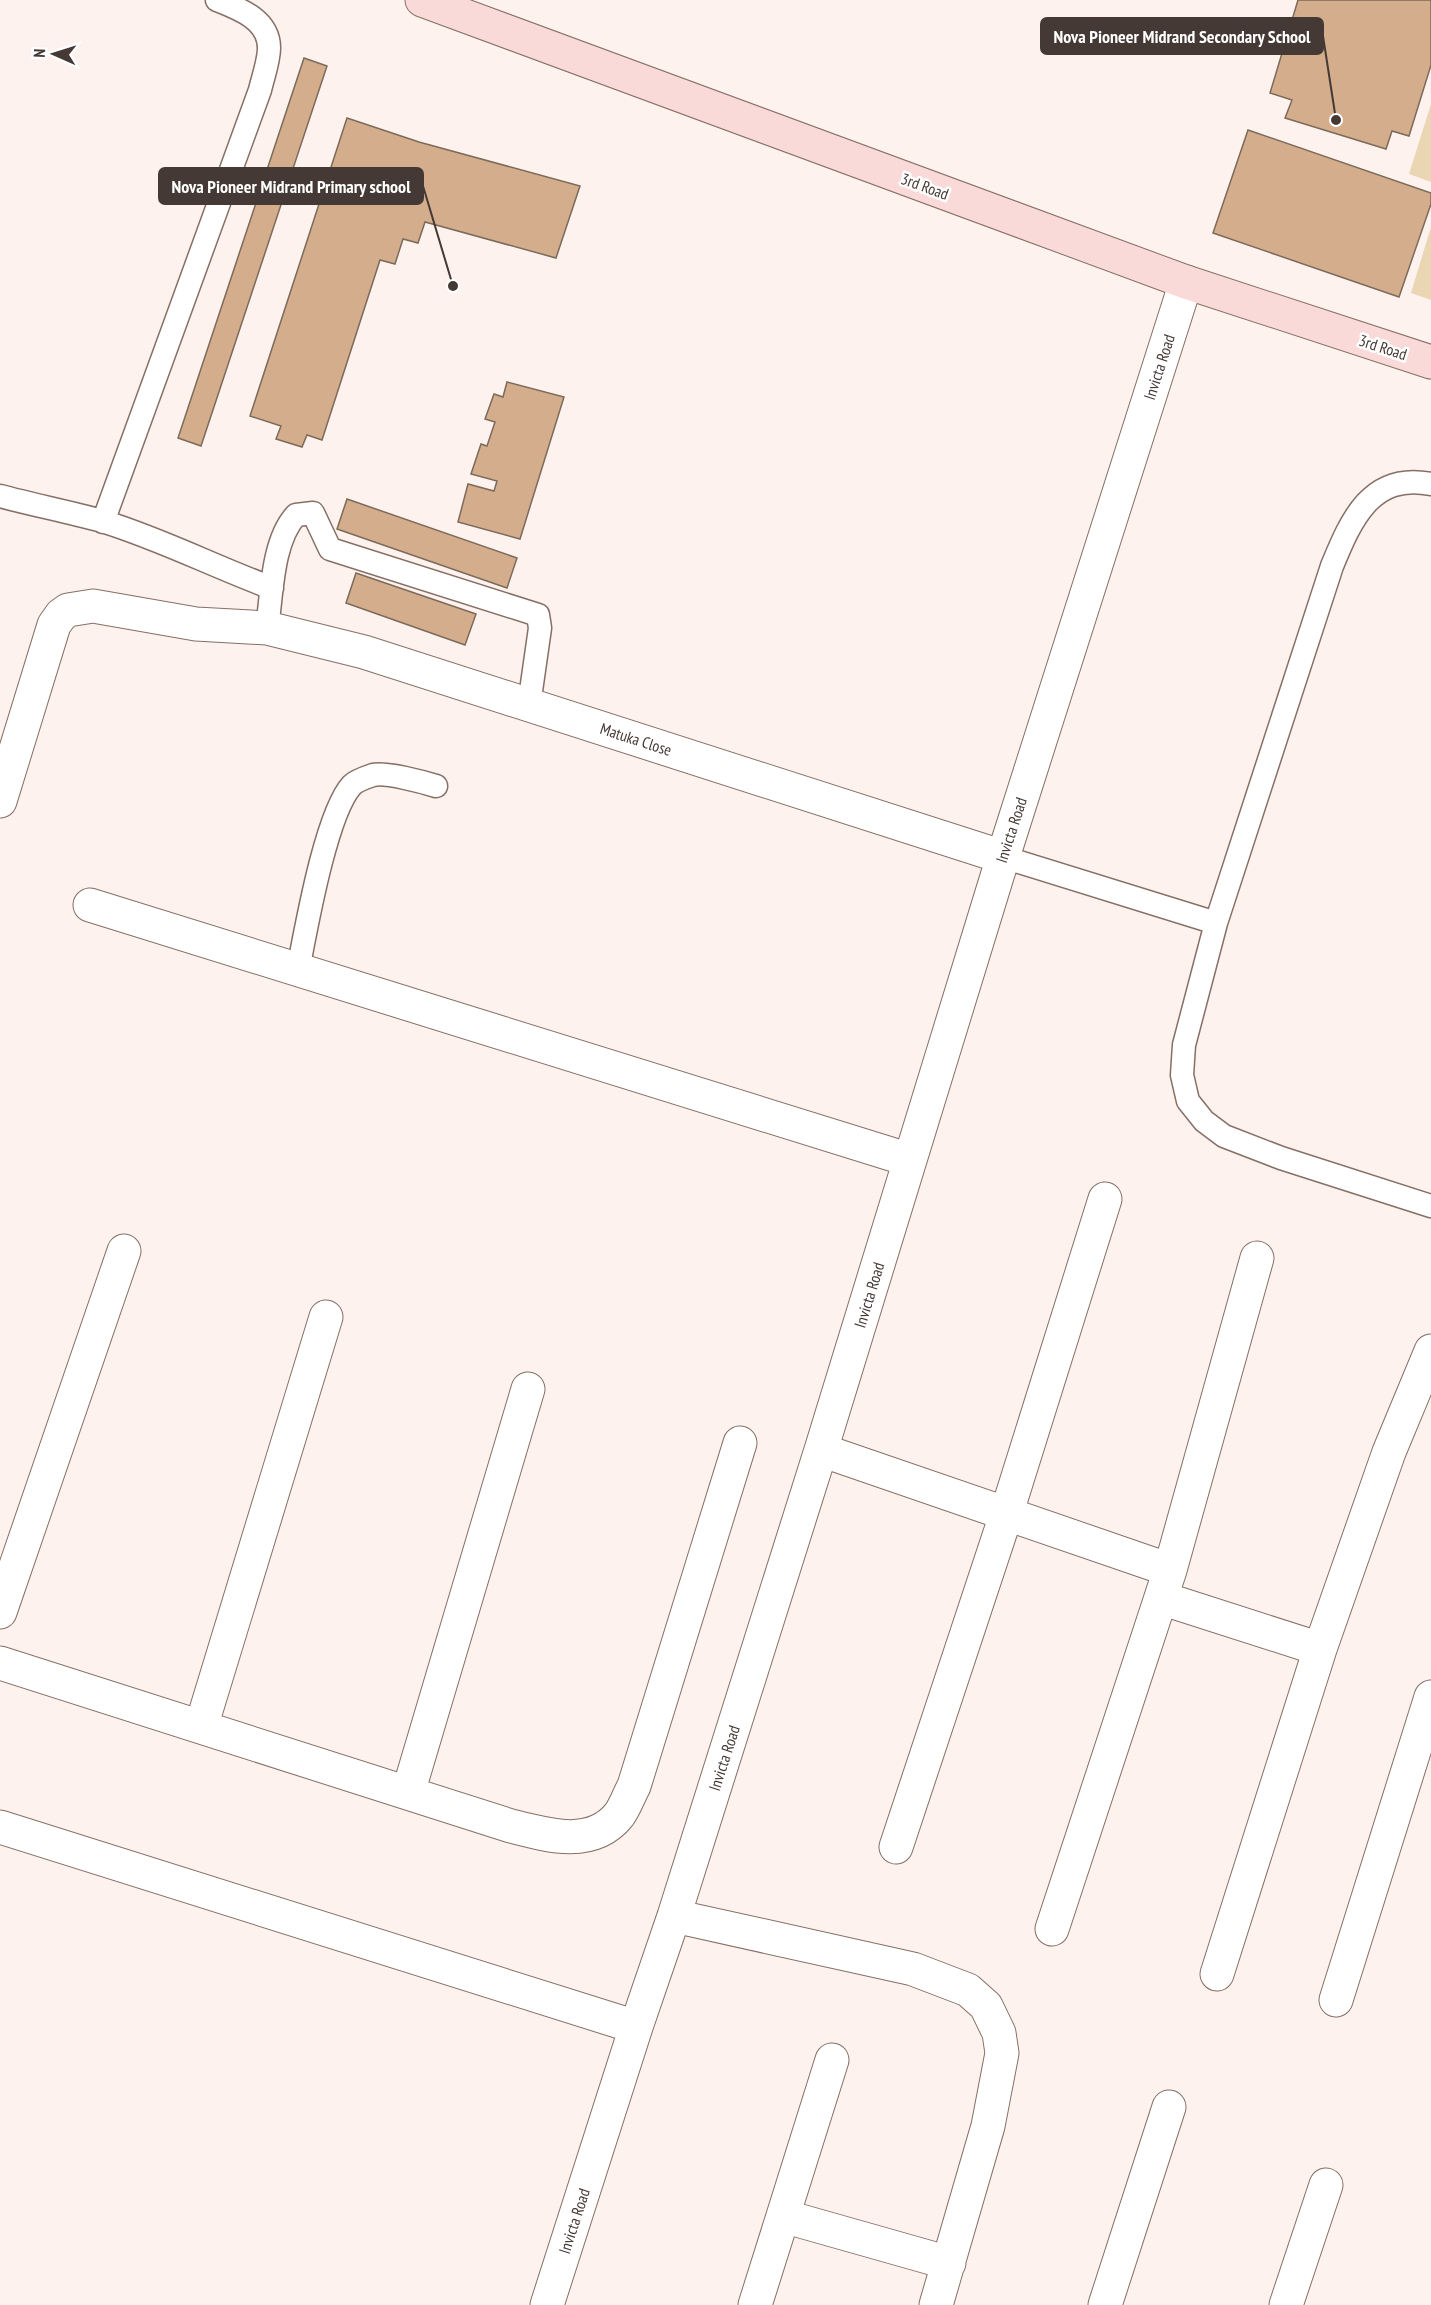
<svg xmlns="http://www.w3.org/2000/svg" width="1431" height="2305" font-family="'PT Sans Narrow',sans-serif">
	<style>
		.grass { fill: #ead6b2 }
		.building { fill: #d4ae8c; stroke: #7c6a5a; stroke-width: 1.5 }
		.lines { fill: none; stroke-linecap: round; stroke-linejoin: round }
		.lane-casing { stroke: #866f65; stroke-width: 25 }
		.street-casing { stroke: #866f65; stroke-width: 35 }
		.secondary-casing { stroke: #866f65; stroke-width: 35 }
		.lane { stroke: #fff; stroke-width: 22 }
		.street { stroke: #fff; stroke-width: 33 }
		.secondary { stroke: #fadad8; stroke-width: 33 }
		.labels { text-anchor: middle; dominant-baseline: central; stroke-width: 5; stroke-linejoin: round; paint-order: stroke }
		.street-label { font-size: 16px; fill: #443935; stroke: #fff }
		.leader { fill: none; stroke: #443935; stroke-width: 2 }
		.callout-dot { fill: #443935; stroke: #fff; stroke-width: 2 }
		.callout { fill: #443935; stroke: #443935; stroke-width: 2 }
		.callout-label { font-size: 18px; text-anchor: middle; font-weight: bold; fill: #fff }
	</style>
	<rect width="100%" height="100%" fill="#fdf2ee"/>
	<!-- grass -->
	<path class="grass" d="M1431,104v78l-22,-8z
		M1431,227v73l-20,-7z"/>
	<!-- building -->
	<path class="building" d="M1298,0h133v65l-22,71 -17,-5 -6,18 -101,-31 7,-18 -22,-7z
		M304,58l23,8 -126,380 -23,-8z
		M347,118l72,24 161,44 -24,72 -131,-36 -7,21 -15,-4 -8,25 -15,-4 -58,180 -15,-5 -5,12 -26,-8 5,-13 -31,-10z
		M1248,130l183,63v11l-32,93 -186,-64z
		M507,382l57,15 -44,142 -62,-17 10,-38 26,7 3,-10 -26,-7 10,-30 6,2 8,-24 -10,-3 9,-25 9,3z
		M347,499l170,59 -10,30 -170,-59z
		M356,573l120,41 -11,31 -119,-42z"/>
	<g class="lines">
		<defs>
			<path id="lane" d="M1431,484c-60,-12 -80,36 -99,82l-116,357 -32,122 -2,30 6,26 16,20 20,15 57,22 150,48
				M0,496c34,9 69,16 102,25 59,18 113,46 170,67
				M103,522l157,-432c3,-13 9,-29 9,-42 0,-28 -29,-39 -52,-48
				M267,628c5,-34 5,-87 29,-113l17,-2 17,36 208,66 2,13 -11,77
				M1003,857l213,66
				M298,970c8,-41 28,-157 54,-185 4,-4 15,-8 21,-10 13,-3 50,7 63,11"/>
			<path id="street" d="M0,801l54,-176 7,-10 7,-5 25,-4 103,18 71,4 97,24 639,205
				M90,905l820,255
				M821,1450l349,120
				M1161,1598l159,51
				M0,1612l124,-361
				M0,1663l511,163c35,9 81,23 108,-11 6,-8 10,-20 15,-29l106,-343
				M201,1727l125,-410
				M408,1793l120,-404
				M0,1827l636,200
				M896,1847l110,-332 99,-316
				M674,1916l239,53 55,21 18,16 13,27 3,20 -14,73 -52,179
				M1052,1929l118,-359 87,-312
				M1217,1974l103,-325 69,-197 42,-101
				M1336,2000l95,-303
				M783,2216l49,-156
				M547,2305l89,-278 38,-111 147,-466 182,-593 183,-575
				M755,2305l28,-89 166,47
				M1105,2305l64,-198
				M1286,2305l40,-120"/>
			<path id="secondary" d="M422,0l764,282 245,80"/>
		</defs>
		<!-- lane casing -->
		<use href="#lane" class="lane-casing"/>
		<!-- street casing -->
		<use href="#street" class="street-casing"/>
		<!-- secondary casing -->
		<use href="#secondary" class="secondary-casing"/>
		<!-- lane -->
		<use href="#lane" class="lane"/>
		<!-- street -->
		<use href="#street" class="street"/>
		<!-- secondary -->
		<use href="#secondary" class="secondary"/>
	</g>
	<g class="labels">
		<!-- street labels -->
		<g class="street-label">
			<text transform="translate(925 186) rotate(20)">3rd Road</text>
			<text transform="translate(1383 347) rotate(18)">3rd Road</text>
			<text transform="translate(1159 367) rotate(-72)">Invicta Road</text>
			<text transform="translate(636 739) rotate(18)">Matuka Close</text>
			<text transform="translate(1011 830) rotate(-72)">Invicta Road</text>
			<text transform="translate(869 1295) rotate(-73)">Invicta Road</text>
			<text transform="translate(724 1758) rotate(-72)">Invicta Road</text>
			<text transform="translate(574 2221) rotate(-72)">Invicta Road</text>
		</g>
	</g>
	<!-- callouts -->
	<path class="leader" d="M1336 120L1323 36M453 286L423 186"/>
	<g class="callout-dot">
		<circle cx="1336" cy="120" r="6"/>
		<circle cx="453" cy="286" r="6"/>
	</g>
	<g class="callout">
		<rect x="1041" y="18" width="282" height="36" rx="6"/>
		<rect x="159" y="168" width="264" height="36" rx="6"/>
	</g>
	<g class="callout-label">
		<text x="1182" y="43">Nova Pioneer Midrand Secondary School</text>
		<text x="291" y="193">Nova Pioneer Midrand Primary school</text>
	</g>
	<!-- north arrow -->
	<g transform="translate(54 54) rotate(273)" stroke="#ffffff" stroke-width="4.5" paint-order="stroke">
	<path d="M0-4.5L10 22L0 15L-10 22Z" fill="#443935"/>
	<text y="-9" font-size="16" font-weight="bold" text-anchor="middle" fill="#443935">N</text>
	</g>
</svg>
